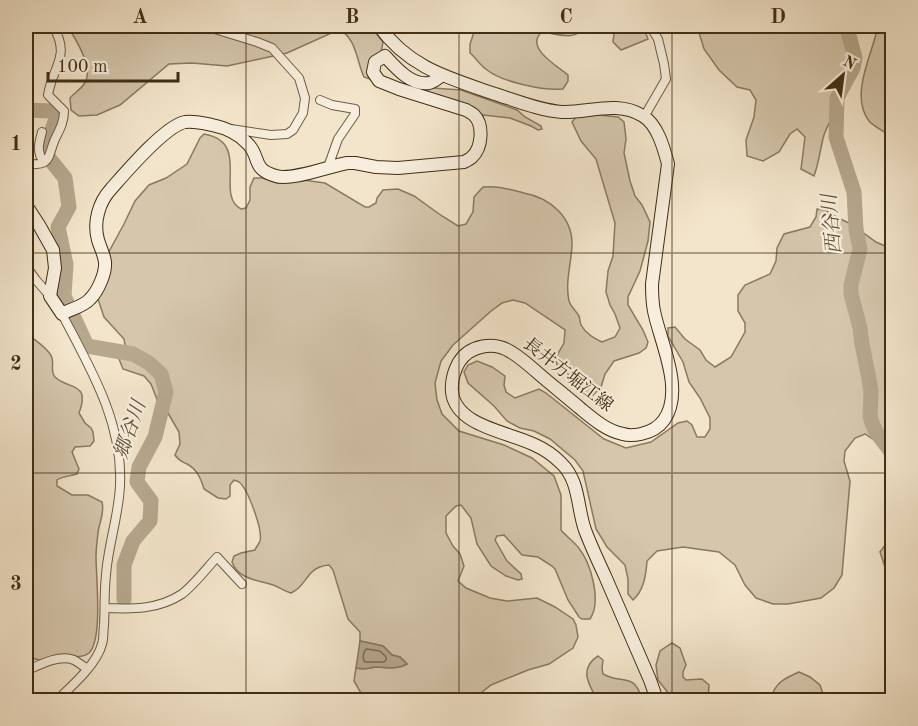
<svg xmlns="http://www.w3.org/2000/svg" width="918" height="726" font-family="'Old Standard TT','Noto Serif JP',serif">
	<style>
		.green { fill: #d5c6ac; stroke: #8a7a60; stroke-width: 1.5 }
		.water { fill: #b6a78d; stroke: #87775d; stroke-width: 1.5 }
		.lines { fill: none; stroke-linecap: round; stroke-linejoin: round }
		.shore { stroke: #7b6a51; stroke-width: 1.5 }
		.river { stroke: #b6a78d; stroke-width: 15 }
		.street-casing { stroke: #6d5c42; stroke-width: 10 }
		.secondary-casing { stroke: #402e15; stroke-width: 14 }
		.street { stroke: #f7eedd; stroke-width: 8 }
		.secondary { stroke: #f7eedd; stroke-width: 12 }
		.grid { fill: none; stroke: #402e15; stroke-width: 1.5; stroke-opacity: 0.55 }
		.labels { text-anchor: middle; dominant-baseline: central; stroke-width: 4.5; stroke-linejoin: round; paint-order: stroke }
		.street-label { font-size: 18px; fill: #402e15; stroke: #f7eedd }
		.water-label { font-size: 20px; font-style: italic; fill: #635239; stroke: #f7eedd }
		.neatline { fill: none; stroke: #402e15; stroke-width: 2 }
		.grid-label { font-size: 20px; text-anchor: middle; font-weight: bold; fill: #402e15 }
	</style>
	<rect width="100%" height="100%" fill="#f3e5cb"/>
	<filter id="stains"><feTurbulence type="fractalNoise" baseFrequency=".00333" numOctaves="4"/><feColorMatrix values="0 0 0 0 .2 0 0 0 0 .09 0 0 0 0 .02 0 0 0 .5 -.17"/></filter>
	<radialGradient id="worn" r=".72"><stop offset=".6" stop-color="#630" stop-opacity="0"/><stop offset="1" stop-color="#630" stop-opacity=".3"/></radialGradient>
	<!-- green -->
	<path class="green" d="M67,26h303l13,16 -2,11 -11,26 -6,-2c-7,-14 -8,-42 -26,-47l-51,23 -60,13 -35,-3 -23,1 -49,41 -23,10 -18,1 -8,-6 -1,-12c4,-5 11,-9 14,-14 11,-14 -8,-45 -17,-58z
		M476,26h75l5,3 11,2 3,-5h15c-8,16 -28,8 -43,6 -18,15 15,34 26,43v6l-5,8c-19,2 -61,-7 -76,-19 -7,-5 -11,-12 -17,-17v-9z
		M615,26h28l5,13 -27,11 -8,-8z
		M697,26h144c11,26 5,57 -5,83 -4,9 -9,17 -12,26 -4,14 -5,28 -10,41l-13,-7 4,-32 -8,-8 -7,5 -11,18 -16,9 -16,-5 -1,-16 8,-23 2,-17 -6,-10 -13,-3 -18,-17 -15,-21z
		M878,26h14v111c-6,-5 -18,-10 -23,-16 -20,-26 4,-68 9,-95z
		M409,82l24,6 28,2 56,20 8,7 16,9 1,3 -4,1 -7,-4 -21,-8 -27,-3 -15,-8 -59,-20 -3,-3z
		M599,115l19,2 6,5 2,17 -2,14 6,28 5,15 7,9 8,17 -2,19 -8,30 -12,26v8l15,25 5,12 -2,6 -7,5 -25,8 -9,13 -4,13 -9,9 -11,-2 -4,-4 -4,-9 -7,-9 -8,-5 -3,-8 9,-16 1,-13 -40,-27 -12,-3 -11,3 -12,9 -37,33 -12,16 -6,22 2,17 5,14 17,17 45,14 28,13 22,18 7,19v35c5,6 12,11 17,17 13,16 24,54 12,72h-8l-3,-2 -11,-17 -13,-31 -3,-3 -14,-9 -16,-2 -18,-20 -7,1 -2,4 12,21 14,13 1,5 -4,1 -12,-4 -15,-10 -14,-22 -6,-26 -10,-13 -5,1 -10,10v17l7,13 7,8 4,12 -6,15 8,7 24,10 17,3 30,-3 18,9 18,12 3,6 2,12 -5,11 -24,16 -21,6 -37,15 -19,15h-107l-11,-19 2,-13c8,2 13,0 20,-1 11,0 21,3 31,-3l-7,-7 -8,-2 -9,-9 -23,-5v-9l-12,-13 -15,-49 -4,-5c-24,2 -21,21 -38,28 -7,-2 -12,-6 -18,-8 -16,-5 -35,-6 -41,-23l2,-6 7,-3 14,-3c1,-3 4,-6 5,-9 3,-11 -12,-52 -21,-59 -1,-1 -3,-1 -5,-2l-4,5v11l-4,3 -8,-1 -14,-9c-3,-10 -7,-20 -17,-25 -6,-3 -8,-3 -12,-9l5,-11 -1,-12 -11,-19 -10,-11 -7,-18 -7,-8 -21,-7 -4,-10 6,-14 -1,-6 -20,-22 -6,-18 2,-31 24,-44 11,-23 14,-16 17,-7 21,-14 13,-26 4,-4c48,8 10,61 37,75l5,-1 4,-8v-13l4,-9h9l14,5 26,-3 22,3 40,24h4l7,-4 1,-5 6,-8 15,-1 16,7 28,20 16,10 8,-2 7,-12 1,-15 9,-10c17,-1 25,2 41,6 26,5 49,24 48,53 -1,18 -7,37 -3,55 2,6 7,10 10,15 1,3 1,6 2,9 5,9 13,13 21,17l13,-5 5,-9 -5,-14 -5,-9 -4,-13 2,-21 5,-15 2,-33 -19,-64 -15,-18 -9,-19 4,-5z
		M817,209l8,1 11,7 15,7 25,18 16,7v209l-12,-14 -15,-10 -10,4 -10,13 -1,10 6,20 -8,94 -8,13 -13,10 -33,6h-15l-17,-6 -11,-13 -10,-20 -16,-13 -36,-5 -26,4 -10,10c-1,14 -3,29 -14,39l-5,-6v-15l-3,-14 -18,-18 -11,-18 -13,-58 -8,-11 -25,-21 -16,-8 -14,-3 -13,-7 -13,-15 -26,-23 -4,-11 4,-7 9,-4 15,6 13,9 -1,9 2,7 9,6 24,-9 7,4 58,46 22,9 25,-6 27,-19 9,-2 5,4 5,12h8l5,-8v-11l-10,-20 -11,-16 -6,-20 -15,-26v-8l7,-1 10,12 15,11 6,10 9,7 16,-10 14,-25v-9l-7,-12v-16l7,-10 25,-11 6,-13 1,-13 7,-14 26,-7 6,-10z
		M26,332c6,7 24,17 26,26 2,7 -2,13 3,19 13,13 36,4 24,36l6,10 6,5 2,4 1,9 -4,5 -15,1 -3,5 7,17 -2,5c-6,2 -14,2 -20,6v6l15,9h16l14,7c3,12 -3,20 -4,31 -1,8 -2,16 -2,24 0,19 7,83 -7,96 -7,6 -18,3 -27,3 -8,1 -16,5 -23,4 -4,-1 -9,-3 -13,-4z
		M892,538v50l-12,-36 9,-12z
		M672,643l8,5 6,17 -3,7v5l3,3 16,-1 7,6 -1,15h-38l-1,-6 -11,-14 -2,-15 4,-14z
		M598,656l5,4 -1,8 1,6c18,11 32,-3 39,26h-42l-3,-1c-9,-15 -18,-31 1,-43z
		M799,672l11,5 10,8 5,15h-55c5,-17 13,-21 29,-28z"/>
	<!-- water -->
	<path class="water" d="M360,641l23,5 9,9 8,2 7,7c-10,6 -19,3 -31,3 -7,1 -12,3 -20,1z"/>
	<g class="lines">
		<!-- shore -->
		<path class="shore" d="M367,649l13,2 6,6v3l-2,2h-19c-3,-3 -2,-11 2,-13z"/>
		<!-- river -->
		<path class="river" d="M849,26l-1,6 7,26 -2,10 -13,24 -3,6 -1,39 18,55 2,37 4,20 -9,36v9l9,34 2,16 7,35 2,13 -1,24 2,7 4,9 16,21
			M26,110l25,1 6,5 -13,36 21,26 4,29 -11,20 8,37 -2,32 23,50 46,8 16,9 12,11 5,18 -11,45 -16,30 -2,15 14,19 -1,20 -17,20 -9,24v35"/>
		<defs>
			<path id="street" d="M205,26l52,16 15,6 27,30 6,20 -2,15 -10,17 -6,4 -16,1 -40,-6
				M320,100l12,5 23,4v5l-17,25 -10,28
				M644,117l22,-38 -2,-15 -6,-25 -8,-13
				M42,132c-3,11 -6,20 2,30
				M26,164c26,2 21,-6 29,-25 5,-10 9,-17 9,-28l-16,-16c5,-30 23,-38 5,-69
				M26,266l10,14 14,16
				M890,522l2,1
				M105,608c27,1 53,2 77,-14 12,-9 25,-26 35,-37l25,27
				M26,671c13,-6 33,-17 48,-11 4,2 9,6 13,9
				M57,700c15,-14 40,-36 45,-56 2,-6 1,-13 2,-19 1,-16 0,-33 2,-50 2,-30 13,-60 14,-90 3,-63 -30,-117 -58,-171"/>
			<path id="secondary" d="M379,26c30,42 70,52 116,68 22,7 44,16 67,18 27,1 55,-12 81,4 15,9 21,33 25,48l-16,120c0,9 0,17 2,27 6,31 31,79 10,109 -5,7 -14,12 -23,14 -5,1 -12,2 -18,0 -16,-3 -30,-15 -42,-25 -14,-12 -28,-23 -42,-35 -9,-8 -18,-16 -28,-22 -17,-11 -41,-7 -52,10 -5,9 -8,19 -7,30 4,35 58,40 83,53 9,4 19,11 26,18 19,18 16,45 24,67 6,16 13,31 20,46 15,35 30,69 45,104l7,20
				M26,205l13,20 14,25 2,18 -5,28 12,18c8,-5 21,-7 28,-15 8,-8 16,-26 15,-37 -1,-8 -5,-15 -7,-22 -5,-18 1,-38 13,-51 15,-17 54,-63 74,-67 10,-1 18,1 27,3 14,3 26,8 36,19 13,13 3,25 28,32 15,5 54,-10 71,-13h8l21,4 22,1 66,-6c2,-1 7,-4 8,-5 10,-9 12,-32 2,-42 -2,-2 -5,-3 -8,-5l-67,-21 -20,-8 -6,-9 2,-10 10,-6c10,11 26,30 44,27 5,-1 8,-4 12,-7"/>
		</defs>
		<!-- street casing -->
		<use href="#street" class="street-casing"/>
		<!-- secondary casing -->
		<use href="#secondary" class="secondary-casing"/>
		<!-- street -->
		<use href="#street" class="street"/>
		<!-- secondary -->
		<use href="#secondary" class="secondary"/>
	</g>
	<!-- grid -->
	<path class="grid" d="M246,26v674M459,26v674M672,26v674M26,253h866M26,473h866"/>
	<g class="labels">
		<!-- street labels -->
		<g class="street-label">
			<text transform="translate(568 375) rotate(38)">長井方堀江線</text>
		</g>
		<!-- water labels -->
		<g class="water-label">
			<text transform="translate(833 224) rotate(-95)">西谷川</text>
			<text transform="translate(131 430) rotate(-71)">郷谷川</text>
		</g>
	</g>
	<!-- margin -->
	<rect width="918" height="726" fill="none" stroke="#f3e5cb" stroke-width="66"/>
	<!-- north arrow -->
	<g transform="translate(843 75) rotate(28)" stroke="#f7eedd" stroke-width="4.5" paint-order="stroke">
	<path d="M0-4.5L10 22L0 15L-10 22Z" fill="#402e15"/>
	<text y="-9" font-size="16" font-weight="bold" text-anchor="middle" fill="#402e15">N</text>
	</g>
	<!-- scale -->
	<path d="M48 72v9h130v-9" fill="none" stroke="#402e15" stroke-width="3"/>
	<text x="57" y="72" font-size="18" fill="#402e15" stroke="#f7eedd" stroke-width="4.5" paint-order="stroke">100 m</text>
	<rect x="33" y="33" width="852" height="660" class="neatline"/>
	<g class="grid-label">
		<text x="140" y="23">A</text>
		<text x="352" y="23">B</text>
		<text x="566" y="23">C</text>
		<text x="778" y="23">D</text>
		<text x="16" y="150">1</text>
		<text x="16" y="370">2</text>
		<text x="16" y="590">3</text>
	</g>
	<rect width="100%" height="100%" filter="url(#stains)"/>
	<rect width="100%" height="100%" fill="url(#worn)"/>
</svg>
